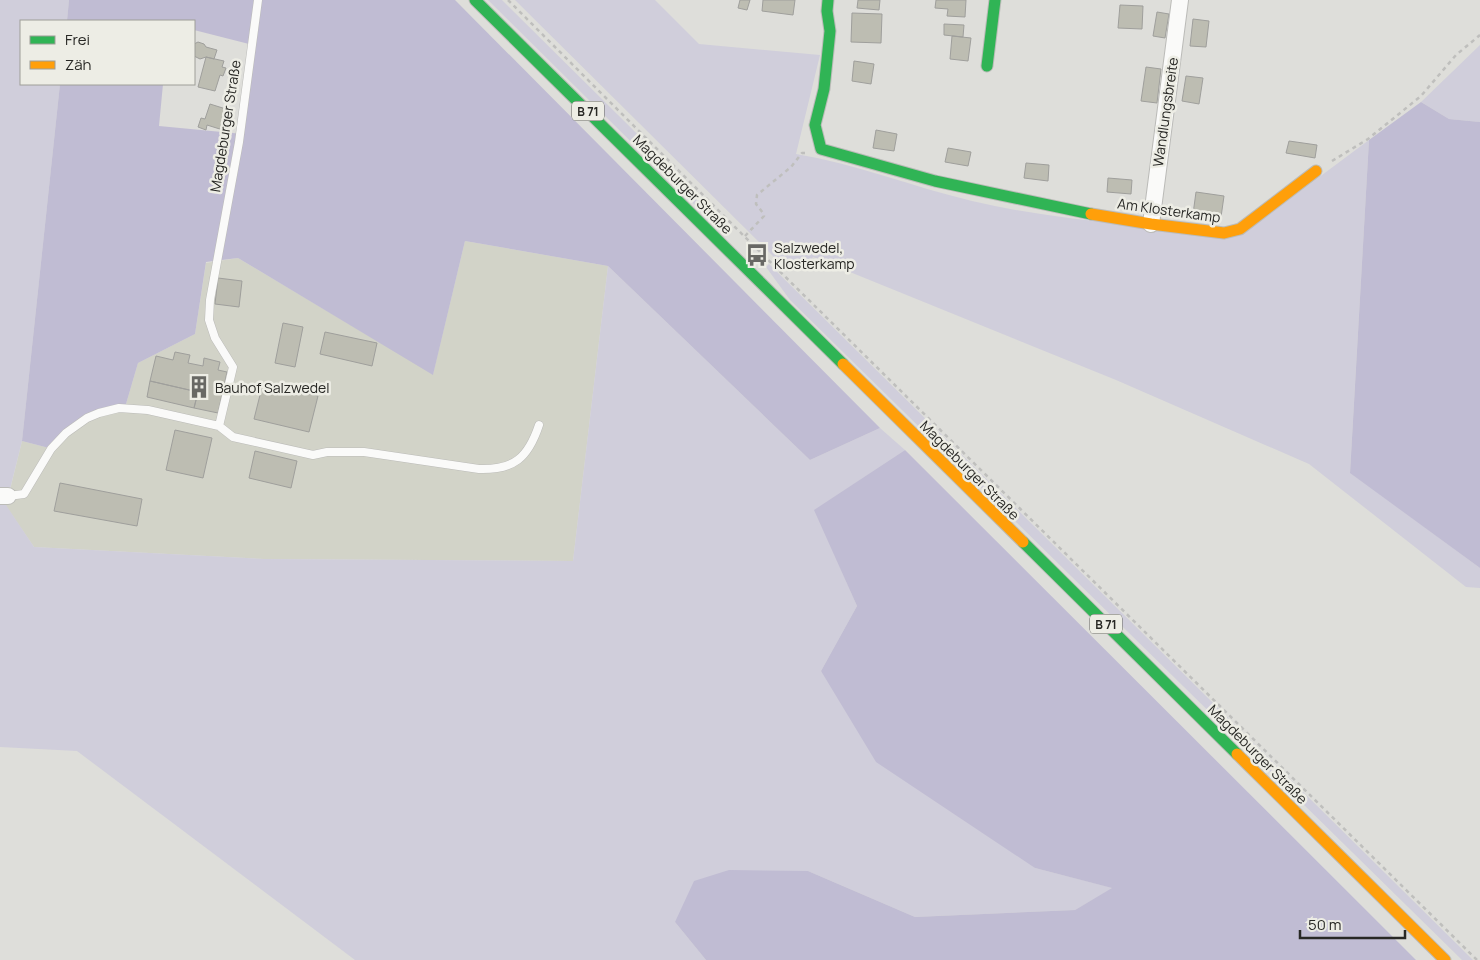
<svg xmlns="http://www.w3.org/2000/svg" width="1480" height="960" font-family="Manrope,sans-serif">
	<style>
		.built { fill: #d2d3c8 }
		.green { fill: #d0cedb }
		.forest { fill: #c0bcd3 }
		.building { fill: #bdbdb2; stroke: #9f9f9c }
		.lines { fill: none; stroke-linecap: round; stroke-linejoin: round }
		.lane-casing { stroke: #bbbbb8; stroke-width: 9 }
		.street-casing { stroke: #bbbbb8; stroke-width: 18 }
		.fast-casing { stroke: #bbbbb8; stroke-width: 13 }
		.slow-casing { stroke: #bbbbb8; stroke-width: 13 }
		.path { stroke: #bfbfbd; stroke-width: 2.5; stroke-dasharray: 4 4; stroke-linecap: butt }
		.lane { stroke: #fafaf9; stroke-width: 8 }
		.street { stroke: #fafaf9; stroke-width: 16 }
		.fast { stroke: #30b455; stroke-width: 11 }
		.slow { stroke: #ff9f0a; stroke-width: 11 }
		.labels { text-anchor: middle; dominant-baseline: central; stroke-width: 5; stroke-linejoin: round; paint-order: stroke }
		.shield { fill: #edede5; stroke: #63635f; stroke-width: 1 }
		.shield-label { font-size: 12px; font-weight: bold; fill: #282825 }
		.street-label { font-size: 14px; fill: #282825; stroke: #edede5 }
		.poi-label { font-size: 14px; fill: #282825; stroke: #edede5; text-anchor: start }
	</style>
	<rect width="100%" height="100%" fill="#dededa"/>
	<!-- built -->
	<path class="built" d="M465,241l143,25 -35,295 -309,-2 -230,-12 -28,-41 16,-65 27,7 60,-41 17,-3 12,-41 57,-29 11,-71 32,-5 195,116z"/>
	<!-- green -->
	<path class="green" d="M0,0h69l-2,21h-46v63h39l-38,357 -16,64 28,42 230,12 309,2 35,-295 202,194 70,-32 25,22 -90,60 42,96 -36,65 214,197 78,20 -38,22 -160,7 -107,-46 -133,51 31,38h-351l-278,-209 -77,-4z
		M488,0h14l224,222 -2,2h-10z
		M515,0h140l44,44 121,11 -24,99c60,10 117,33 176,47 89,21 181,25 271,33l126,-94 -19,332 130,96v20l-14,-1 -157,-123 -193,-84 -303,-123 -8,14 -29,-12z
		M1480,45v77l-31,-3 -28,-17z
		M769,264l704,696h-11l-672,-660 -24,-33z"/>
	<!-- forest -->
	<path class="forest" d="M69,0h386l425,428 -70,32 -202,-194 -143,-25 -32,134 -195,-117 -32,4 -11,72 -57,29 -12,41 -17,3 -60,41 -27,-7 38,-357h103l-4,42 84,8 10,-89 -59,-15v-9h-127z
		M1421,102l28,17 31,3v446l-130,-95 19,-333z
		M905,450l511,510h-710l-31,-38 19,-41 35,-11 79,1 107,46 160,-7 37,-22 -77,-20 -159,-106 -55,-91 36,-65 -43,-96z"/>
	<!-- building -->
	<path class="building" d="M740,0h10l-3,10 -9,-2z
		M763,0h32l-2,15 -31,-4z
		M858,0h22l-1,10 -22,-2z
		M936,0h30l-1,17 -18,-1 1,-7 -13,-1z
		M1120,5l23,1 -1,23 -24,-1z
		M1157,12l12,2 -4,24 -12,-2z
		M852,13l30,1 -1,29 -30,-1z
		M1193,19l16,2 -3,26 -16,-1z
		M944,24l20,1 -1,12 -19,-2z
		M952,36l19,2 -3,23 -18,-2z
		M198,42l6,2 2,3 11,3 -3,9 -8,-2 -6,2 -6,-3v-12z
		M206,57l18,4 -2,6 4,1 -3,8 -3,-1 -5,16 -17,-4z
		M854,61l20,3 -3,20 -19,-3z
		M1146,67l15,2 -4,34 -16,-2z
		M1186,76l17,2 -4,26 -17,-3z
		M210,104l19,6 -6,20 -16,-5 -1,5 -8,-3 3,-9 4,1z
		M876,130l21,4 -3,17 -21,-3z
		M1289,141l28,4 -2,13 -29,-5z
		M948,148l23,4 -3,14 -23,-4z
		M1026,163l23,2 -1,16 -24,-3z
		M1108,178l24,2 -1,14 -24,-2z
		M1196,192l28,4 -3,21 -28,-3z
		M218,278l24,3 -3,26 -24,-3z
		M283,323l20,4 -8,40 -20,-4z
		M325,332l52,11 -5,23 -52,-12z
		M175,352l15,3 -2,8 15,3 1,-8 16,4 -2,8 9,2 -9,41 -24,-5 4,-16 -48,-11 6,-25 17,4z
		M150,381l48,11 -4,16 -47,-11z
		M263,383l55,13 -9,36 -55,-13z
		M175,430l37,8 -9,40 -37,-8z
		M255,451l42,10 -6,27 -42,-10z
		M60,483l82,16 -5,27 -83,-15z"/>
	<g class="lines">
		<defs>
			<path id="lane" d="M219,426l14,-59 -18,-29 -6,-18 1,-20 29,-158 19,-142
				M8,496l16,-2 27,-45 15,-16 21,-15 12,-5 20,-5 29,2 71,16 14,11 80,18 14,-3h37l115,17c35,1 49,-11 60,-44"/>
			<path id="street" d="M1151,224l29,-224
				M0,496h8"/>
			<path id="fast" d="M475,0l368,364
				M828,0l-1,11 3,20 -6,58 -9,36 6,24 114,32 156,33
				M987,66l8,-66
				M1023,542l214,212"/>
			<path id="slow" d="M1091,214l60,10 73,9 16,-4 76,-58
				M843,364l180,178
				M1237,754l208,206"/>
		</defs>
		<!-- lane casing -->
		<use href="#lane" class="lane-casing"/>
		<!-- street casing -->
		<use href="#street" class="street-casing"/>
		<!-- fast casing -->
		<use href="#fast" class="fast-casing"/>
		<!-- slow casing -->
		<use href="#slow" class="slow-casing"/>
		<!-- path -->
		<path class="path" d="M508,0l237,237 732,723
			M1332,161l36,-22 53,-43 35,-41 24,-20
			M745,236l19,-20 -1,-3 -7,-9 1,-9 34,-28 11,-14h3"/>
		<!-- lane -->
		<use href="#lane" class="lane"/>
		<!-- street -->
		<use href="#street" class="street"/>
		<!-- fast -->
		<use href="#fast" class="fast"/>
		<!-- slow -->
		<use href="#slow" class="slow"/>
	</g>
	<!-- icons -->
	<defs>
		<symbol id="bus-bare" viewBox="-9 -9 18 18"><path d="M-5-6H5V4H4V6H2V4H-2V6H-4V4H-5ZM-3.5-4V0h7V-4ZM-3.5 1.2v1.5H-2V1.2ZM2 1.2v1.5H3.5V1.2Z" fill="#686864" stroke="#edede5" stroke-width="2.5" paint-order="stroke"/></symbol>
		<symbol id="building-bare" viewBox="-9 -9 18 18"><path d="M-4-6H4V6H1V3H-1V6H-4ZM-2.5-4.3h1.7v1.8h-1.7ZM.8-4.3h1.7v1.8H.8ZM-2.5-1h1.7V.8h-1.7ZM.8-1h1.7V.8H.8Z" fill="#686864" stroke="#edede5" stroke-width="2.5" paint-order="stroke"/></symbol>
	</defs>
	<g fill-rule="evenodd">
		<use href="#bus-bare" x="741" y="239" width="32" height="32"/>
		<use href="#building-bare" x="183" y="371" width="32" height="32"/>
	</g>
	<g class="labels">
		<!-- shield labels -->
		<g class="shield">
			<rect x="572" y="101.5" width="32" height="19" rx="4"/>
			<rect x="1090" y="614.5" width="32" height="19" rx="4"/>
		</g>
		<g class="shield-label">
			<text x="588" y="111">B 71</text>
			<text x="1106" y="624">B 71</text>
		</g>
		<!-- street labels -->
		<g class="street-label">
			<text transform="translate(1165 112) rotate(-82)">Wandlungsbreite</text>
			<text transform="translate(225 126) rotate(-81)">Magdeburger Straße</text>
			<text transform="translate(683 184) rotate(45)">Magdeburger Straße</text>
			<text transform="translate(1169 210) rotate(8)">Am Klosterkamp</text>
			<text transform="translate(970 470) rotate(45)">Magdeburger Straße</text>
			<text transform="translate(1258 754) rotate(45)">Magdeburger Straße</text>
		</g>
		<!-- poi labels -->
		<g class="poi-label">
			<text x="774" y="247">Salzwedel,<tspan x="774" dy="16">Klosterkamp</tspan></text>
			<text x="215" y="387">Bauhof Salzwedel</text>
		</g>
	</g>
	<!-- legend -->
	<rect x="20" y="20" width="175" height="65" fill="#edede5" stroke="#9e9e98"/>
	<rect x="30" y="36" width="25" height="8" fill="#30b455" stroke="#9e9e98"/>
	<text x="65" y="45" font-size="15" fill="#282825">Frei</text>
	<rect x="30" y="61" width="25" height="8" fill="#ff9f0a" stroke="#9e9e98"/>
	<text x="65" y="70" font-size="15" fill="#282825">Zäh</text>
	<!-- scale -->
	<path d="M1300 930v8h105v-8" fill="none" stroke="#282825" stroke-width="2.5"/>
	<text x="1308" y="930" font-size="15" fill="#282825" stroke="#edede5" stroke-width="4" paint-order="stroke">50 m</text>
</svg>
